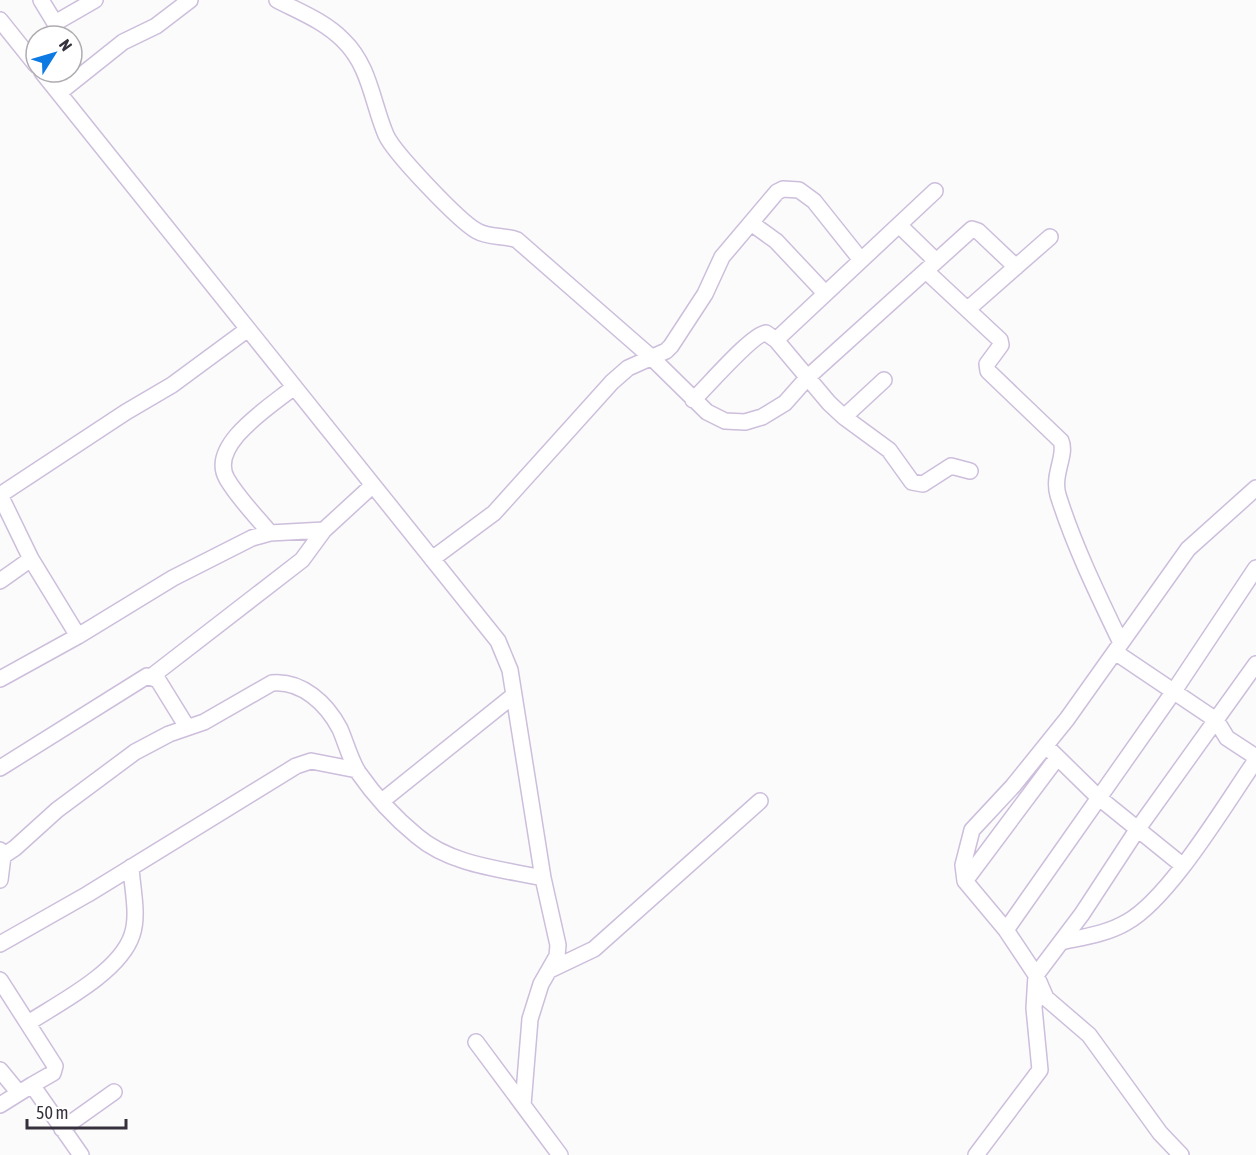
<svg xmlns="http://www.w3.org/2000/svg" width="1256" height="1155" font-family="'Asap Condensed',sans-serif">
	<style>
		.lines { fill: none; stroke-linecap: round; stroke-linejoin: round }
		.minor-casing { stroke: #cdbedc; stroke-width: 18 }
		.minor { stroke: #fff; stroke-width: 15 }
	</style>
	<rect width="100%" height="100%" fill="#fbfbfb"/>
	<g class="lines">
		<defs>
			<path id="minor" d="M41,0l14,23 3,13
				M277,0c23,12 47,21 66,40 27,26 29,62 43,95 8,18 74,87 91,96 12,7 27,4 40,9l134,117 56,55 18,9 20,1 17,-5 23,-14 23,-26 164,-148 6,2 38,36
				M0,20l36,45
				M55,23l40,-23
				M42,72l456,569 12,29 33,208 15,67 -1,11 -16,28 -11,35 -7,86
				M59,93l64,-51 33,-16 34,-26
				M751,223l25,18 49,52
				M899,225l37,36
				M926,271l74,69 1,5 -14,19 1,7 73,70c6,14 -9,33 -3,54 16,51 40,100 63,148
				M968,309l82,-72
				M776,340l159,-149
				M693,400c14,-13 59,-66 73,-67l10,7 53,63 15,14 45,33 23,32 11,2 28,-18 19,5
				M844,417l40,-37
				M0,495l126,-83 46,-27 76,-56
				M0,495l31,64 47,77
				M270,533c-14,-17 -32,-35 -43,-54 -20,-34 44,-73 67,-92
				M432,559l62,-46 118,-131 16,-14 38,-17 5,-5 34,-52 17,-37 55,-65 6,-3 16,1 15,11 47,59
				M0,581l31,-22
				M1115,652l101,68 11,18 29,19
				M152,676l150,-116 22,-30 49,-45
				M0,679l78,-43 95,-58 79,-40 18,-5 54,-3
				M1046,746l52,51 84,68
				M0,768l147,-92 11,4 29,47
				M382,801l132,-106
				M0,850l3,6 -3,24
				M0,858l15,-10 42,-38 78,-58 34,-18 35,-12 68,-39c30,-3 55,21 68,46 6,14 10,30 18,43 16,23 37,46 59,64 34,29 84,33 126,42
				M965,881l92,-123
				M1006,930l168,-239 82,-123
				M1061,942c22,-5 46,-8 66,-20 43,-24 99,-119 129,-162
				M0,944l88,-50 208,-128 15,-5 46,9
				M550,970l44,-21 166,-148
				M0,980l55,86 -2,7 -21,12
				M28,1023c31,-20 92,-51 104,-88 7,-20 0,-47 -1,-68
				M476,1042l84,113
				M0,1070l19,23
				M0,1105l32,-20 49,70
				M62,1129l52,-37
				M976,1155l64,-85 -6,-62 2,-33 46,-61 55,-84 119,-166
				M1181,1155l-21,-22 -71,-98 -43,-37 -10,-23 -30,-45 -41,-49 -2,-16 9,-35 41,-44 54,-67 121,-170 68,-61"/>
		</defs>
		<!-- minor casing -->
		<use href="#minor" class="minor-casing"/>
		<!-- minor -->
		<use href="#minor" class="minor"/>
	</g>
	<!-- north arrow -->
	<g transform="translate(54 54) rotate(53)"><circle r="28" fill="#ffffff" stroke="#afacb1" stroke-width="1.5"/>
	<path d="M0-4.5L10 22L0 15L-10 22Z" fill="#0c7ae2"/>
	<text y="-9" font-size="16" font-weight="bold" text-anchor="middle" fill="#36303c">N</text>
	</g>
	<!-- scale -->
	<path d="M27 1119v9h99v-9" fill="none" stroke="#36303c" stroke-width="3"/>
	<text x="36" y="1119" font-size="18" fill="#36303c" stroke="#ffffff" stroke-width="4.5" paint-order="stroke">50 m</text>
</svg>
